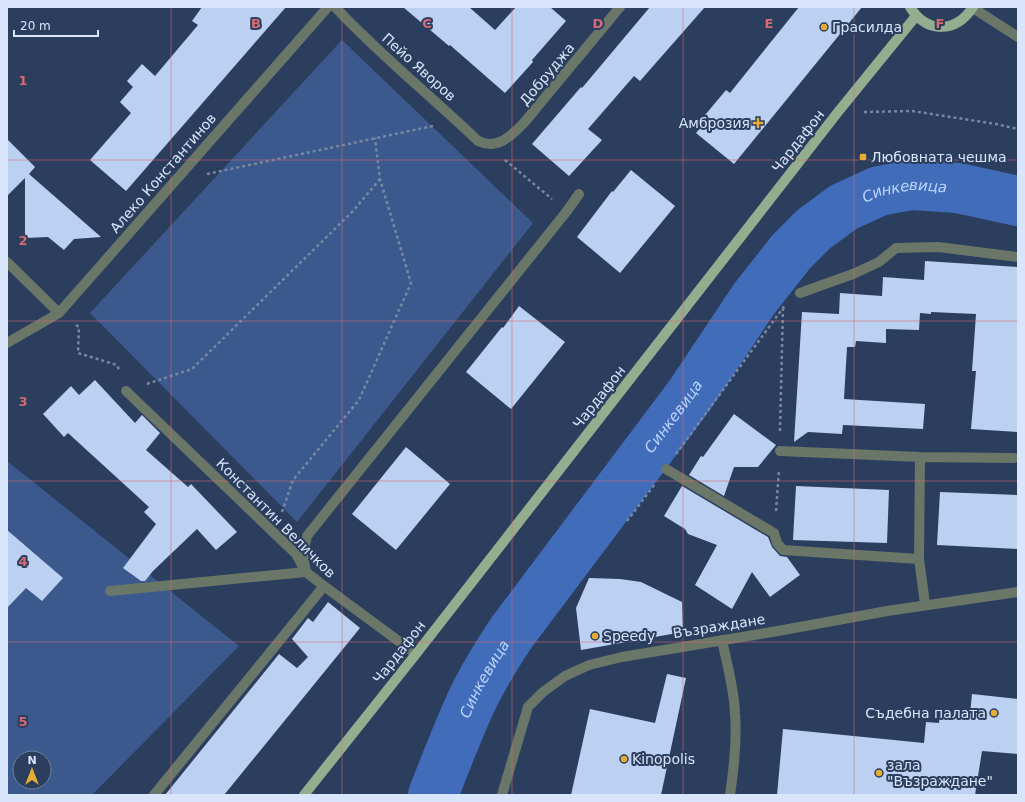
<svg xmlns="http://www.w3.org/2000/svg" width="1025" height="802" font-family="'DejaVu Sans',sans-serif">
	<style>
		.green { fill: #3b598d; fill-rule: evenodd }
		.lines { fill: none; stroke-linecap: round; stroke-linejoin: round }
		.river { stroke: #406cb9; stroke-width: 50 }
		.building { fill: #bcd0f2 }
		.path { stroke: #7888a3; stroke-width: 2.5; stroke-dasharray: 3 3; stroke-linecap: butt }
		.minor { stroke: #6a7667; stroke-width: 10 }
		.major { stroke: #93ad8e; stroke-width: 10 }
		.grid { fill: none; stroke: #d76a72; stroke-width: 1; stroke-opacity: 0.55 }
		.poi-dot { fill: #e6ac36; stroke: #2b3e5e; stroke-width: 1.5 }
		.labels { text-anchor: middle; dominant-baseline: central; stroke-width: 4; stroke-linejoin: round; paint-order: stroke }
		.poi-label { font-size: 14px; fill: #d9e5fa; stroke: #2b3e5e; text-anchor: start }
		.street-label { font-size: 14px; fill: #d9e5fa; stroke: #2b3e5e }
		.water-label { font-size: 15px; font-style: italic; fill: #bcd5ff; stroke: #2b3e5e }
		.grid-label { font-size: 13px; text-anchor: middle; font-weight: bold; fill: #d76a72; stroke: #2b3e5e; stroke-width: 4; stroke-linejoin: round; paint-order: stroke }
	</style>
	<rect width="100%" height="100%" fill="#2b3e5e"/>
	<!-- green -->
	<path class="green" d="M342,40l191,183 -236,299 -207,-209z
		M7,461l232,185 -147,149h-85zM20,758h24v24h-24z"/>
	<g class="lines">
		<!-- river -->
		<path class="river" id="s1" d="M433,795c13,-33 25,-65 40,-97 11,-23 25,-45 39,-66l178,-237 64,-96 37,-47 23,-23 30,-22 35,-16 33,-6 46,3 60,13"/>
	</g>
	<!-- building -->
	<path class="building" d="M202,7h84l-160,184 -36,-31 41,-47 -11,-11 13,-15 -6,-6 15,-17 13,12 43,-51 -6,-4z
		M403,7h66l26,23 21,-23h34l16,14 -34,39 1,2 -28,31 -55,-48 -1,1z
		M650,7h55l-65,74 -6,-5 -46,53 14,11 -33,36 -37,-32 49,-57 1,1z
		M799,7h63l-128,157 -38,-31 8,-9 -4,-3 26,-31 4,3z
		M7,139l28,28 -6,7 72,63 -27,2 -10,11 -16,-13 -23,1v-60l-18,18z
		M631,170l44,36 -55,67 -43,-36 35,-46 1,1z
		M925,261l93,6v165l-47,-3 5,-58h-4l4,-57 -45,-2v2l-11,-1 -1,17 -33,-1v14l-30,-2 -1,6h-8l-3,52 81,5 -2,25 -80,-4 -1,9 -34,-2 -14,10 8,-130 37,2 1,-21 42,3 1,-19 41,3z
		M519,306l46,36 -54,67 -45,-37 36,-45 1,1z
		M95,380l40,43 7,-8 18,18 -14,17 42,37 3,-3 46,48 -21,18 -19,-21 -44,42 -8,10h-4l-18,-13 33,-44 -12,-12 5,-5 -81,-74 -4,4 -21,-23 28,-28 8,9z
		M734,414l42,31 -18,22h-24l-10,29 -35,-21 12,-19 2,1z
		M406,447l44,37 -54,66 -44,-36z
		M682,486l86,51 4,10 8,9 7,1 13,18 -30,22 -18,-25 -20,37 -37,-24 22,-40 -29,-11 -3,-5 -21,-13z
		M796,486l93,4 -2,53 -94,-3z
		M940,492l78,3v54l-81,-4z
		M7,530l56,48 -21,23 -16,-13 -19,20z
		M589,578l31,1 21,3 41,20 1,30 -102,18 -5,-42z
		M328,602l32,26 -136,167h-59l114,-141 18,14 11,-11 -16,-18 16,-21 5,4z
		M667,674l19,4 -25,117h-90l19,-86 65,14z
		M972,694l46,5v55l-36,-3 -7,44h-198l6,-66 141,14 2,-21 13,1 1,-11 30,2z"/>
	<g class="lines">
		<!-- path -->
		<path class="path" d="M864,112l48,-1 84,13 22,5
			M505,160l47,39
			M207,174l226,-48
			M76,325l3,2 -1,26 39,12 3,7
			M147,384l45,-15 161,-158 27,-32
			M780,431l3,-123
			M676,454l107,-146 3,-3
			M776,511l3,-41
			M282,512l11,-32 66,-80 52,-117 -31,-104 -5,-41
			M627,521l28,-37"/>
		<!-- minor -->
		<path class="minor" d="M335,7c45,48 96,89 143,134 19,9 32,-4 45,-17l97,-117
			M973,8l45,29
			M7,262l52,51
			M800,293l53,-19 26,-12 17,-14 42,-1 80,10
			M7,343l52,-30 269,-306
			M126,391l170,163 10,18 18,14 92,68
			M780,451l140,6 94,1
			M920,457l-1,102 6,45
			M666,469l108,64 3,10 6,7 136,9
			M306,572l-3,-18 4,-18 260,-325 12,-17
			M110,591l196,-19
			M722,640c5,24 12,48 13,73 2,27 -1,55 -5,82
			M154,795l170,-209
			M502,795l26,-88 15,-15 22,-16 24,-11 33,-8 156,-26 109,-20 131,-19"/>
		<!-- major -->
		<path class="major" d="M910,7c17,27 46,26 63,0
			M304,795l112,-141 422,-542 78,-96"/>
	</g>
	<!-- grid -->
	<path class="grid" d="M171,7v788M342,7v788M512,7v788M683,7v788M854,7v788M7,160h1011M7,321h1011M7,481h1011M7,642h1011"/>
	<!-- markers -->
	<g class="poi-dot">
		<circle cx="824" cy="27" r="4"/>
		<path d="M756 117h4v4h4v4h-4v4h-4v-4h-4v-4h4z"/>
		<rect x="859" y="153" width="8" height="8" rx="2"/>
		<circle cx="595" cy="636" r="4"/>
		<circle cx="994" cy="713" r="4"/>
		<circle cx="624" cy="759" r="4"/>
		<circle cx="879" cy="773" r="4"/>
	</g>
	<g class="labels">
		<!-- poi labels -->
		<g class="poi-label">
			<text x="832" y="27">Грасилда</text>
			<text x="750" y="123" text-anchor="end">Амброзия</text>
			<text x="871" y="157">Любовната чешма</text>
			<text x="603" y="636">Speedy</text>
			<text x="986" y="713" text-anchor="end">Съдебна палата</text>
			<text x="632" y="759">Kinopolis</text>
			<text x="887" y="765">зала<tspan x="887" dy="16">"Възраждане"</tspan></text>
		</g>
		<!-- street labels -->
		<g class="street-label">
			<text transform="translate(419 67) rotate(42)">Пейо Яворов</text>
			<text transform="translate(547 74) rotate(-50)">Добруджа</text>
			<text transform="translate(798 141) rotate(-52)">Чардафон</text>
			<text transform="translate(163 173) rotate(-49)">Алеко Константинов</text>
			<text transform="translate(599 397) rotate(-52)">Чардафон</text>
			<text transform="translate(276 518) rotate(45)">Константин Величков</text>
			<text transform="translate(719 626) rotate(-9)">Възраждане</text>
			<text transform="translate(399 652) rotate(-52)">Чардафон</text>
		</g>
		<!-- water labels -->
		<g class="water-label">
			<text stroke="none"><textPath href="#s1" startOffset="787">Синкевица</textPath></text>
			<text stroke="none"><textPath href="#s1" startOffset="451">Синкевица</textPath></text>
			<text stroke="none"><textPath href="#s1" startOffset="127">Синкевица</textPath></text>
		</g>
	</g>
	<g class="grid-label">
		<text x="256" y="28">B</text>
		<text x="427" y="28">C</text>
		<text x="598" y="28">D</text>
		<text x="769" y="28">E</text>
		<text x="940" y="28">F</text>
		<text x="23" y="85">1</text>
		<text x="23" y="245">2</text>
		<text x="23" y="406">3</text>
		<text x="23" y="566">4</text>
		<text x="23" y="726">5</text>
	</g>
	<!-- border -->
	<rect width="1025" height="802" fill="none" stroke="#d9e5fa" stroke-width="16"/>
	<!-- north arrow -->
	<g transform="translate(32 770)"><circle r="19" fill="#2b3e5e" stroke="#71819c"/>
	<path d="M0-3L7 15L0 10L-7 15Z" fill="#e6ac36"/>
	<text y="-6" font-size="11" font-weight="bold" text-anchor="middle" fill="#d9e5fa">N</text>
	</g>
	<!-- scale -->
	<path d="M14 30v6h84v-6" fill="none" stroke="#d9e5fa" stroke-width="2"/>
	<text x="20" y="30" font-size="12" fill="#d9e5fa" stroke="#2b3e5e" stroke-width="3" paint-order="stroke">20 m</text>
</svg>
